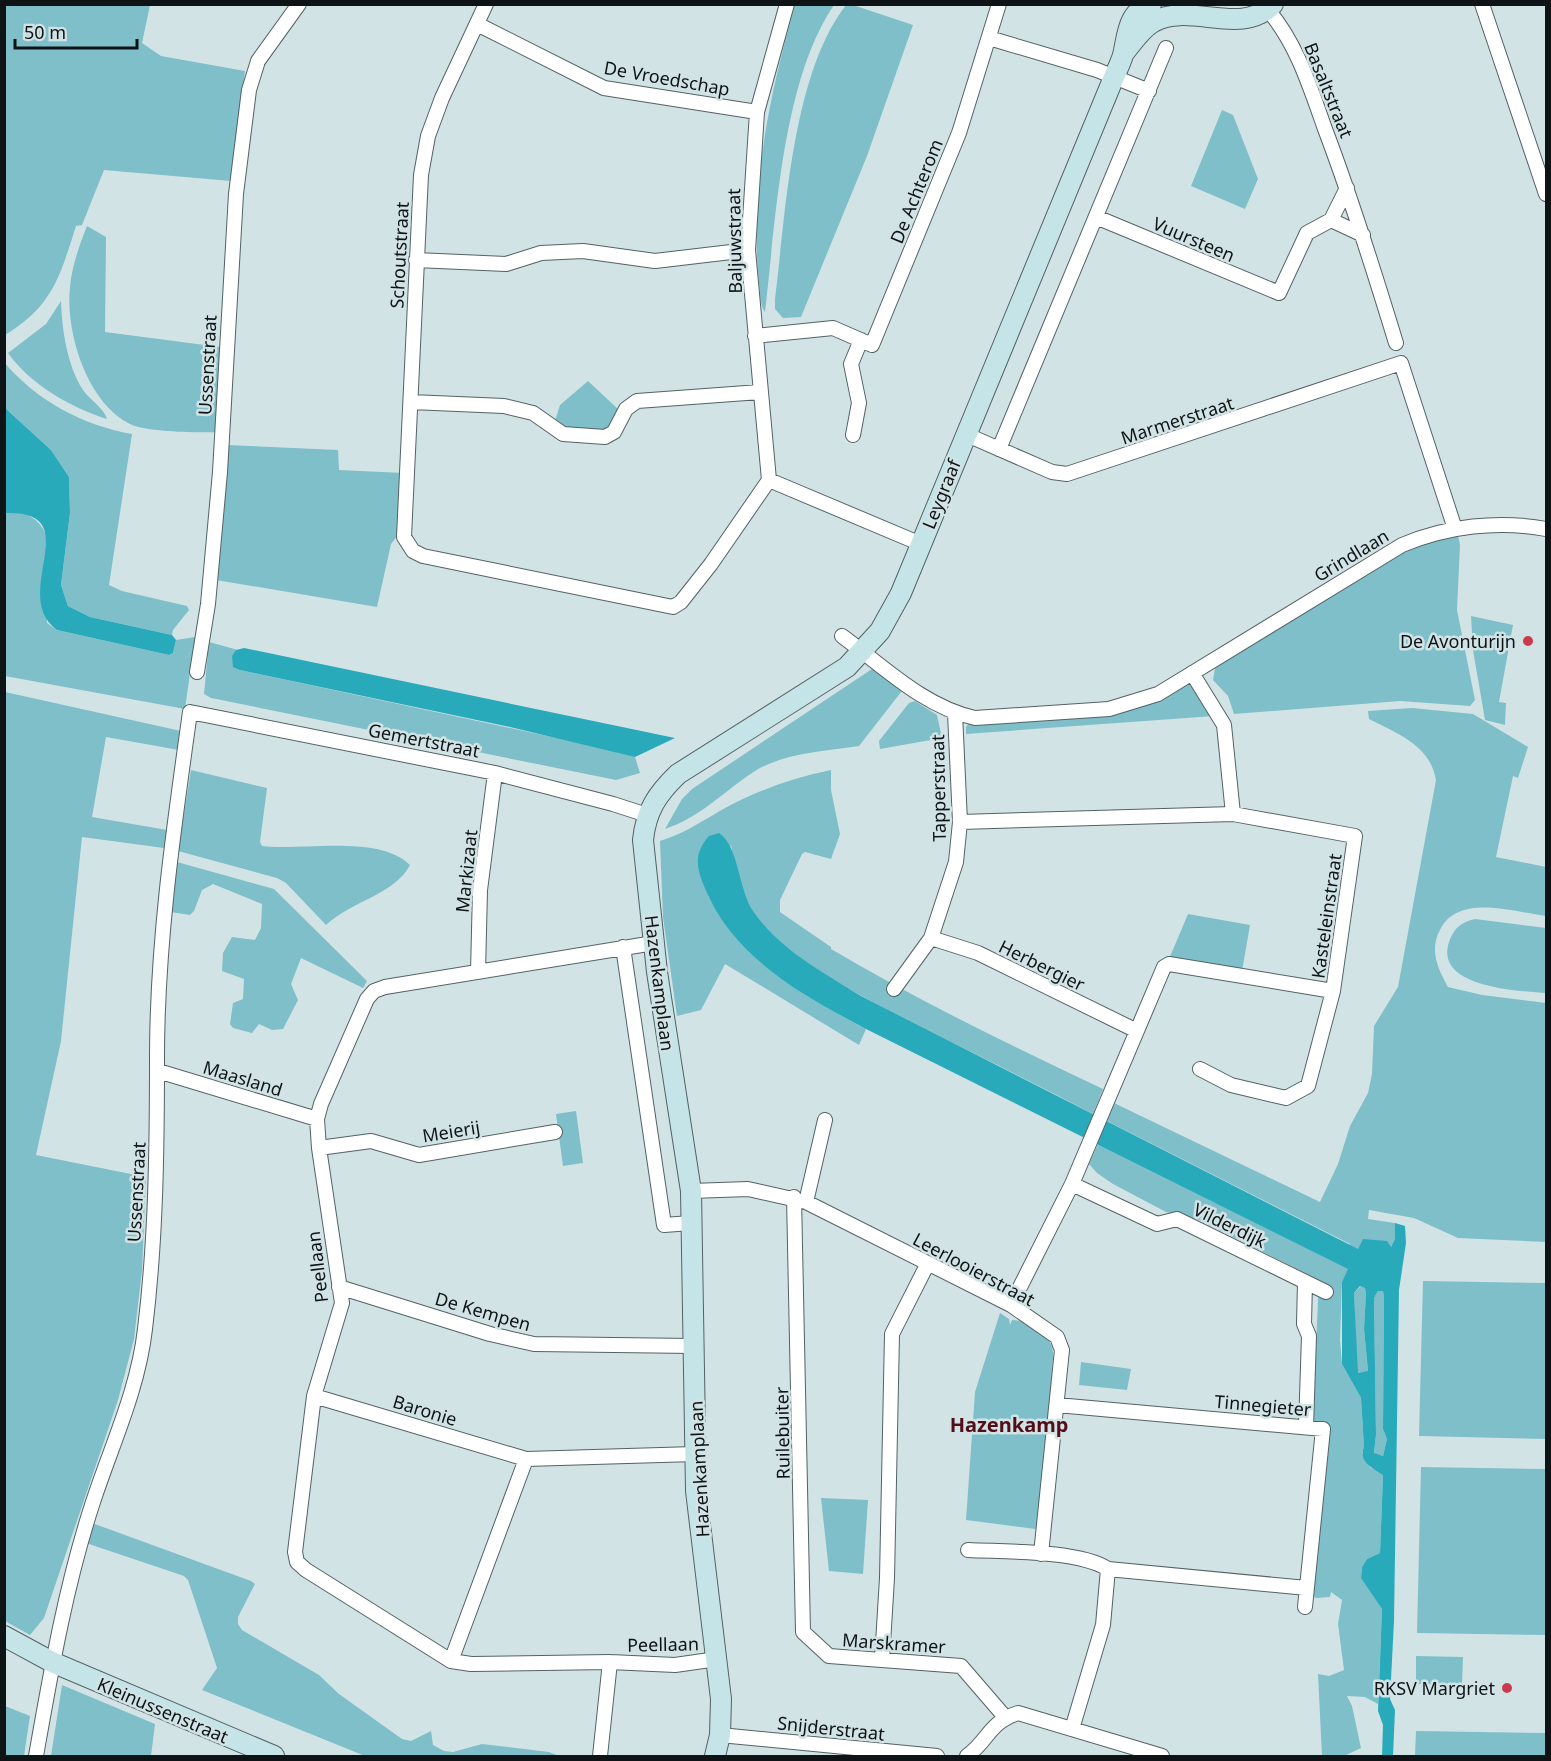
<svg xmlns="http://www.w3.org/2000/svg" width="1551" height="1761" font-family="'Noto Sans',sans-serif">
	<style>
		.green { fill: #7fbfc9 }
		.water { fill: #29aaba; fill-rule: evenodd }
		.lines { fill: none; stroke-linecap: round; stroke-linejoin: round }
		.street-casing { stroke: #536264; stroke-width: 16 }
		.secondary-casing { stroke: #536264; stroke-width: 22 }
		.street { stroke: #fff; stroke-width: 14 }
		.secondary { stroke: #c5e4e8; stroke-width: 20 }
		.poi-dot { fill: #ca3a4e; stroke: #d2e3e6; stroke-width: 2 }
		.labels { text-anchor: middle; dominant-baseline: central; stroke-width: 5; stroke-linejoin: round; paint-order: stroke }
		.street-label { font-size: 18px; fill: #0e1415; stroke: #d2e3e6 }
		.poi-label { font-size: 18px; fill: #0e1415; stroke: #d2e3e6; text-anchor: end }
		.neighbourhood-label { font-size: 20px; font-weight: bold; fill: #520d18; stroke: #d2e3e6 }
	</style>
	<rect width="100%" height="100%" fill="#d2e3e6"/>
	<!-- green -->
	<path class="green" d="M4,5h146l-8,38 19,13 84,15 -14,110 -127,-11 -22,55 -6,1c-16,50 -23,80 -71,109z
		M795,5h39c-52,76 -58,215 -69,307 -5,-6 -5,-21 -6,-30 -10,-93 11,-189 36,-277z
		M846,5h7l60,20 -46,131 -66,161 -18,1 -8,-9v-10c11,-87 17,-224 71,-294z
		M1222,110l11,5 25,64 -13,30 -54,-23z
		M87,226l19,11 -1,95 115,15 -3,85c-19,1 -71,0 -87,-8 -43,-21 -65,-92 -60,-137 2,-21 9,-41 17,-61z
		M61,301c1,29 6,64 22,89 7,10 21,18 24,29 -37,-12 -76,-34 -99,-66l38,-29z
		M4,362c33,39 78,63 128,72l-23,151 13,6 65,15 2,4 -16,20 -1,5 -82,-18 -22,-11 -7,-21 9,-72 -1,-36 -18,-27 -46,-42z
		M588,381l31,29 -8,17 -8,5 -38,-4 -10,-7 5,-16z
		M228,445l110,5 1,20 64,3 -5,62 -7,9 -14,63 -161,-27z
		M23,512c12,7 19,11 24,26v85l10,7 112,25 4,-2 3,-13 19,-3 -10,72 -180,-33 -1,-163z
		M1457,531l3,14 -3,65 18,90 -5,6 -70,-5 -166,13 -6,-18 -15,-16 2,-12 187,-122z
		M1471,616l42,9 -14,77 7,1 -1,22 -20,-5 -12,-70z
		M209,642l29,8 2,20 382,82 13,5 5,16 -24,7 -405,-82 -7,-4z
		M875,667l30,20 -46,59c-33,5 -75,7 -104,25 -31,20 -54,46 -90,58l17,-30 10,-10z
		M1188,684l9,7 17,25 -248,18v-7l5,-6 169,-20z
		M5,692l176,39 -2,19 -73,-13 -14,80 75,13 -3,18 -82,-11 -21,204 -25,114 110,22 -4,93 -8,69 -16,61 -74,218 -14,17 -25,-14z
		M915,701l22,14 5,23 -62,11 -1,-8 30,-38z
		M1412,708l61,6 55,33 -10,31 -5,-2 -17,81 50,10v49c-32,-4 -88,-23 -106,14 -11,20 -2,39 8,57l34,8 64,8v239l-88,-4 -44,-20 -45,-8 -1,9 27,4v16l-4,8 -28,-7 -21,42 -2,58 2,24 19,34 3,49 -2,6 8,14 13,8 -3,78 -13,6 -5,8 -1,10 21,32 -4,95 -13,-7 -18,-1 5,10 9,42 -17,8h-22l-4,-82 11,2 15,-6 -6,-46 4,-24 -11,-8 -1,5 -14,1 -10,-6 12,-159 -6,-4 7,-149 -122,-61 -31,-7 -53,-28 -16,-11 -8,-9 9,-20 239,119 13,-19 -243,-123 7,-18 206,99 18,-38 12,-38 18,-33 4,-19 2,-48 24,-39 38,-207c-6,-35 -38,-46 -67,-61l-1,-8z
		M191,770l76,18 -7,54 2,4c39,5 117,-12 148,19 -15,29 -58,36 -84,60l-40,-42 -9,-5 -99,-27z
		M831,770v20l9,44 -9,25 -26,-7 -3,2 -22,46v12l51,35v2c88,52 179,96 272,140l-10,25c-58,-31 -117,-59 -175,-89 -54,-28 -114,-55 -156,-101 -19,-21 -27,-52 -31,-79l-23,51c40,68 90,97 158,133l-7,16 -134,-81 -24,46 -24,6 -14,-99 -3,-76c22,-7 38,-17 58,-29 35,-20 73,-34 113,-42z
		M177,862l97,27 93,92 -4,7 -62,-30 -10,26 7,16 -15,29 -11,1 -13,-6 -7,9 -19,-5 -3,-4 3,-21 10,-4 1,-20 -22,-8 1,-18 9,-16 23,3 6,-12 1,-24 -49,-20 -11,6 -8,21 -4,4 -19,-3z
		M1188,914l62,11 -8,46 -73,-12z
		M1475,919l71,9v65c-29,-2 -112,-6 -97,-51 5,-14 12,-20 26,-23z
		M576,1111l7,52 -20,3 -7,-52z
		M1423,1281l123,2v156l-127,-3z
		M1361,1286l4,2 1,5 -2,36 4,43 -11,1 -3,-80z
		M1378,1291h5l1,6 -1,132 4,10 -4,17 -9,-2 2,-19 -2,-137z
		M1000,1313l9,6 1,6 2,-5c13,0 37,14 40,27 3,10 -1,19 0,28 1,47 -9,106 -16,154l-70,-9 9,-128z
		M1081,1362l50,7 -4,21 -48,-5z
		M1421,1467l125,2v166l-129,-2z
		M821,1498l47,2 -5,74 -34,-3z
		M92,1523l159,58 4,3 -17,33v7l4,6 77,45 20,19 63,45 9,2 20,-10 2,14 11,6 9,1 29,-8 67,8 10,4h-194l-163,-66 15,-22 -29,-88 -4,-4 -98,-33z
		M1416,1656l47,1 -1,28 -46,-1z
		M62,1685l93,39 -4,32h-100z
		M5,1706l25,10 -6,40h-19z
		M1416,1731l130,2v23h-131z"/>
	<!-- water -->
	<path class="water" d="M5,408l46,42 18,27 1,36 -9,72 7,21 22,11 82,18 4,5 -3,13 -4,2 -112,-25c-49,-35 33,-120 -52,-117z
		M244,648l431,90 -40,19 -125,-30 -270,-57 -7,-3 -1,-11 4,-6z
		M719,833c20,13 19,56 34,78 26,38 69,61 108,85l497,253 5,-10 24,2 4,6 4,-8v-16l10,3 1,17 -7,47 -5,331 -4,78 5,11 -2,46h-11l1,-31 -5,-14 4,-102 -21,-31 1,-11 5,-8 13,-6 3,-78c-11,-7 -25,-14 -19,-28l-3,-49 -19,-34v-82l6,-13 -482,-240c-64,-34 -134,-72 -162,-143 -8,-20 -10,-33 5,-50zM1360,1286l5,2 1,5 -2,36 4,42 -10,2 -4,-80zM1378,1291h5l1,6 -1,132 4,10 -4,17 -9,-3 2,-18 -2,-137z"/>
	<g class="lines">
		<defs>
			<path id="street" d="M486,4l-44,94 -14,38 -7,39 -17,362 9,14 10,5 250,51 8,-5 30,-38 58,-84 -21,-230 9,-138 30,-108
				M1482,4l64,190
				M1268,10c29,34 42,77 57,119 27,71 49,142 71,214
				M477,24l127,64 153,24
				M989,38l108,32 52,21
				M1347,188l-16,32 32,15
				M1096,217l183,76 28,-60 24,-13
				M416,260l90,4 35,-11 42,-2 72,10 93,-11
				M755,336l78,-8 39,17 87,-212 40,-129
				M411,402l93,4 29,7 30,21 42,3 9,-5 12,-23 11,-8 123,-9
				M965,434l87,38 15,2 334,-111 54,166
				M853,435l6,-32 -8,-39 10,-24
				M999,449l167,-401
				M769,480l152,64
				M842,636c41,30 82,71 133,82l134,-9 49,-15 244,-149c45,-19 96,-25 144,-16
				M197,672l11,-68 12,-132 16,-278 13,-104 9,-29 41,-57
				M1192,673l32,52 9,89
				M960,822l273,-8 122,22 -22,155 -164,-27 -5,3 -92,217 -61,121
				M931,938l47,15 157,77
				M654,943l-269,44 -11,4 -7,8 -46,105 -4,15 2,29 23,155 -28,93 -19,156 2,10 9,8 145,91 20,3 139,-2 65,3 42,-6
				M623,947l41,278 27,-2
				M478,972l2,-82 15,-117
				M894,989l37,-51 25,-76 4,-40 -5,-109
				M1200,1069l31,16 55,13 22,-12 25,-95
				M158,1071l159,48
				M319,1148l52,-7 48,14 136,-23
				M1072,1184l85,40 20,-5 149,73
				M691,1191l57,-2 58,13 205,103 46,32 5,13 -21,204
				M794,1197l9,435 26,24 132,10 44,51
				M806,1202l19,-82
				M1305,1282l-1,42 5,12 -3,91
				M339,1287l151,47 44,10 160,2
				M314,1396l212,63 169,-5
				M1057,1405l266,24 -18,178
				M968,1550c38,2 110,0 140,19l199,19
				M882,1660l5,-82 5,-244 35,-69
				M451,1661l75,-202
				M1072,1729l31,-104 5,-56
				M720,1735l217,21
				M36,1756c15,-85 30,-172 57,-254 19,-58 45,-112 52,-173 11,-90 12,-182 12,-272 0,-115 17,-231 33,-345l305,61 118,31 34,11
				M600,1756l10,-94
				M967,1756c22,-16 21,-33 51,-43l144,43"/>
			<path id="secondary" d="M1124,53c8,-10 17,-24 29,-31 38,-21 87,16 120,-18
				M4,1636l48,26 222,94
				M715,1756l5,-21 1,-36 -25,-208 -5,-300 -34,-219 -14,-132c3,-29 14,-46 35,-66l169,-107 33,-36 21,-38 213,-516c3,-7 7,-15 9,-22 5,-21 4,-42 28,-51"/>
		</defs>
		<!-- street casing -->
		<use href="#street" class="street-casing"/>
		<!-- secondary casing -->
		<use href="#secondary" class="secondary-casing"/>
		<!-- street -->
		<use href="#street" class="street"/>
		<!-- secondary -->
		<use href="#secondary" class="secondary"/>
	</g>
	<!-- markers -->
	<g class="poi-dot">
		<circle cx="1528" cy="641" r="6"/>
		<circle cx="1507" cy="1688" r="6"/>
	</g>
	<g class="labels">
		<!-- street labels -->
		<g class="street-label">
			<text transform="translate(667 78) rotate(10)">De Vroedschap</text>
			<text transform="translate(1329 90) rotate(68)">Basaltstraat</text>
			<text transform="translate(916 191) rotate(-68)">De Achterom</text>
			<text transform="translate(1194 239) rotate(23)">Vuursteen</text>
			<text transform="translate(734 241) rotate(-91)">Baljuwstraat</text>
			<text transform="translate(399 255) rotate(-87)">Schoutstraat</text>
			<text transform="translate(207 365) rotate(-87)">Ussenstraat</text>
			<text transform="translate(1177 420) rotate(-18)">Marmerstraat</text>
			<text transform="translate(941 494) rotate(-68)">Leygraaf</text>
			<text transform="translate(1351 555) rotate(-31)">Grindlaan</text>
			<text transform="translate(424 740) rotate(11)">Gemertstraat</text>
			<text transform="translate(938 788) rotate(-91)">Tapperstraat</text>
			<text transform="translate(466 871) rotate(-84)">Markizaat</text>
			<text transform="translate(1326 916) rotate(-82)">Kasteleinstraat</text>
			<text transform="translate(1042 965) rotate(26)">Herbergier</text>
			<text transform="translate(660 983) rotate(83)">Hazenkamplaan</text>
			<text transform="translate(243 1078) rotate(17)">Maasland</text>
			<text transform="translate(451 1131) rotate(-9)">Meierij</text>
			<text transform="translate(136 1192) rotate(-87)">Ussenstraat</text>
			<text transform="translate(1230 1225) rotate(26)">Vilderdijk</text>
			<text transform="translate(317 1267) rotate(-97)">Peellaan</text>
			<text transform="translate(974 1269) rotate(28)">Leerlooierstraat</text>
			<text transform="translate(483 1311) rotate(16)">De Kempen</text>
			<text transform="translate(1263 1405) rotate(5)">Tinnegieter</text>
			<text transform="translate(425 1410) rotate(17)">Baronie</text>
			<text transform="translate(782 1433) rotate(-91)">Ruilebuiter</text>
			<text transform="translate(699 1469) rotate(-93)">Hazenkamplaan</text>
			<text transform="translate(894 1643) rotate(4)">Marskramer</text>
			<text transform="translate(663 1644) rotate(-1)">Peellaan</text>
			<text transform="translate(163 1710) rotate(23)">Kleinussenstraat</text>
			<text transform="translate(831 1728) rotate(6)">Snijderstraat</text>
		</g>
		<!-- poi labels -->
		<g class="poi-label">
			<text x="1516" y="641">De Avonturijn</text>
			<text x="1495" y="1688">RKSV Margriet</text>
		</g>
		<!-- neighbourhood labels -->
		<g class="neighbourhood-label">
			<text x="1009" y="1424">Hazenkamp</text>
		</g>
	</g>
	<!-- border -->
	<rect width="1551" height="1761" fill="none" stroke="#0e1415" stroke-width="12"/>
	<!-- scale -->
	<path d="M15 39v9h122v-9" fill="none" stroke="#0e1415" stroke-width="3"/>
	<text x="24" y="39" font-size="18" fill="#0e1415" stroke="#d2e3e6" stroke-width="4.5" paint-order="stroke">50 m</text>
</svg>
